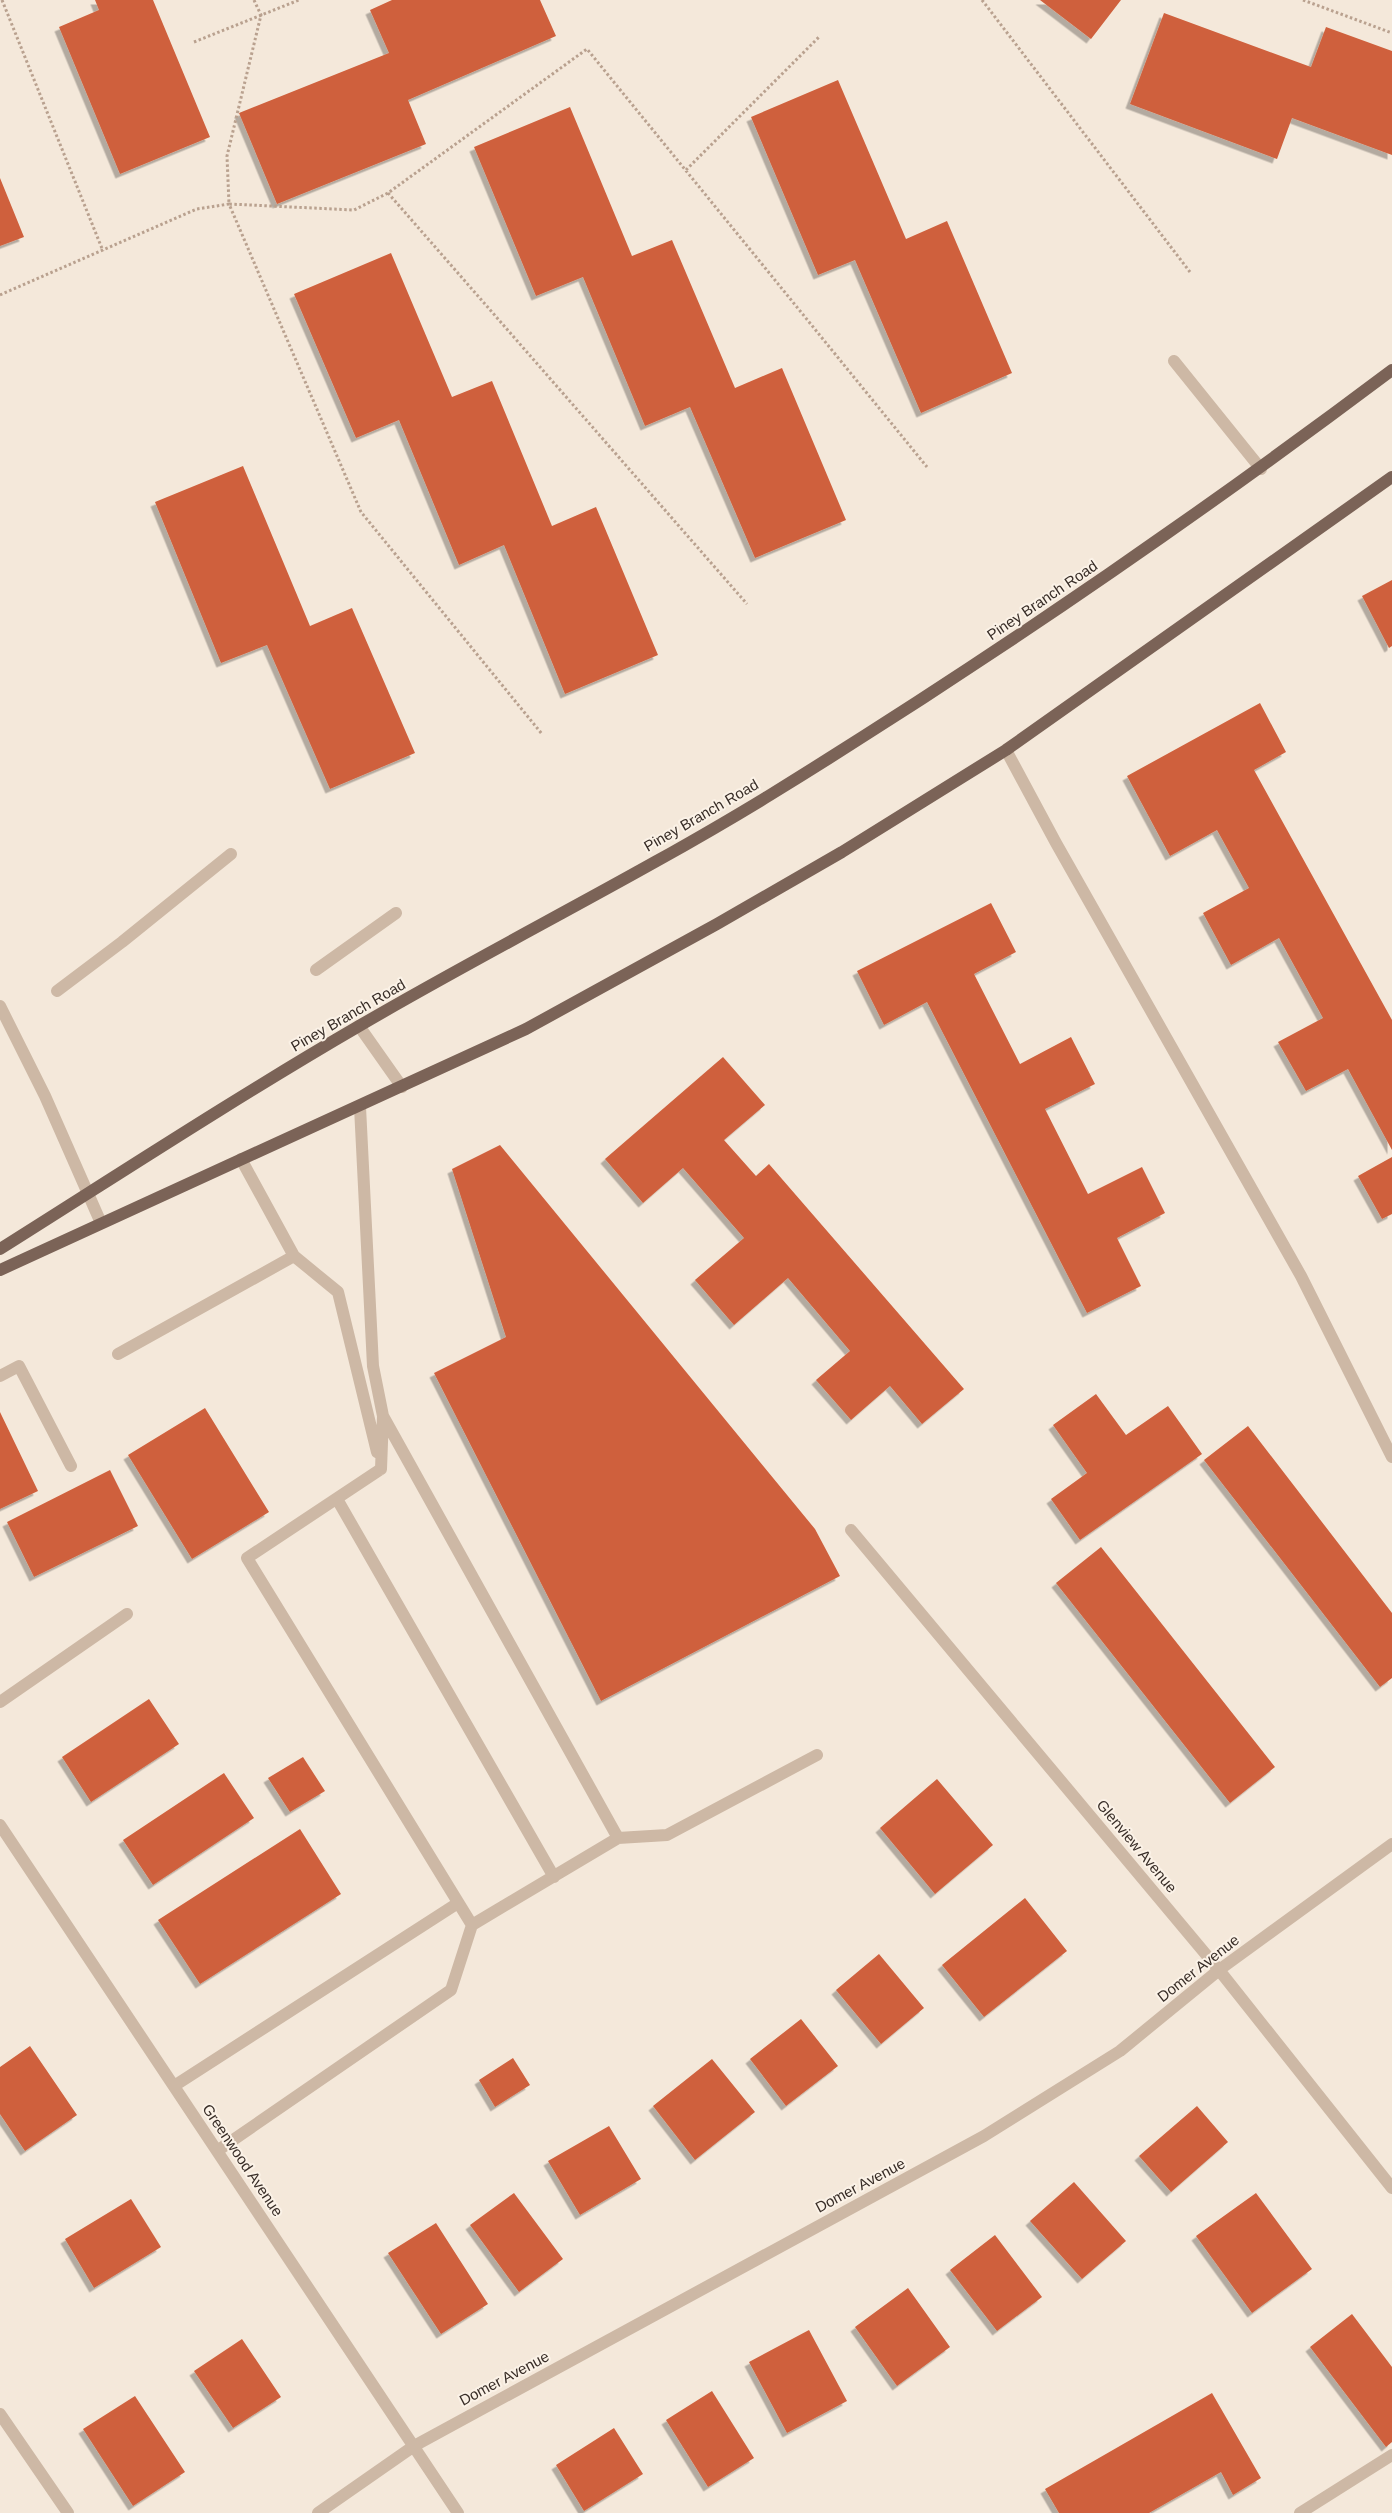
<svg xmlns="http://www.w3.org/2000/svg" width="1392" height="2513" font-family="Arial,sans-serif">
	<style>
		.building { fill: #cf613d; filter: url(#shadow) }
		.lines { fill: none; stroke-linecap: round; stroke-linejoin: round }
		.path { stroke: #b9a18f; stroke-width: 3; stroke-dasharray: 2.5 2.5; stroke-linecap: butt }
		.minor { stroke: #cdb8a5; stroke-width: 12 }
		.major { stroke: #7b6357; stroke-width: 12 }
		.labels { text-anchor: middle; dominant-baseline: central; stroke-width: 4; stroke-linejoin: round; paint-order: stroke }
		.street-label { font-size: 15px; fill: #382d27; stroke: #fbf2e7 }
	</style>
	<defs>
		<filter id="shadow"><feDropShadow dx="-4.5" dy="4.5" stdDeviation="0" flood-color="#0004"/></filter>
	</defs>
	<rect width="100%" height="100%" fill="#f4e8da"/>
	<!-- building -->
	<path class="building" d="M95,0h58l57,137 -90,37 -61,-147 40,-17z
		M392,0h148l16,36 -148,64 18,44 -149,60 -38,-91 150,-60 -19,-43z
		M1040,0h81l-30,39z
		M1164,13l147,54 15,-40 66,24v104l-100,-37 -15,41 -147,-55z
		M838,80l68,159 41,-18 65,152 -91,40 -66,-153 -37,15 -67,-158z
		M570,107l62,149 40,-16 63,148 47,-20 64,152 -91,38 -65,-151 -45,19 -62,-149 -47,19 -62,-149z
		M0,178l24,59 -24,9z
		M391,253l61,144 40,-16 60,145 44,-19 62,148 -93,39 -61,-149 -45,20 -60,-145 -43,18 -62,-144z
		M243,466l67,160 42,-18 63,145 -85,36 -63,-144 -46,18 -66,-161z
		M1392,580v66l-3,2 -27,-52z
		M1260,703l26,49 -32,18 138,250v130l-44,-81 -42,22 -28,-49 45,-24 -44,-80 -48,27 -28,-52 46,-25 -32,-58 -47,26 -43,-80z
		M991,903l25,49 -42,22 46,90 51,-27 24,47 -50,25 43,85 54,-27 23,46 -48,25 24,48 -54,27 -160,-311 -43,23 -27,-54z
		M723,1057l42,48 -41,35 32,36 13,-12 195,225 -42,35 -32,-38 -39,34 -35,-40 34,-29 -62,-73 -54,47 -39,-45 49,-42 -61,-70 -40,35 -38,-44z
		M500,1145l315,384 25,47 -239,125 -167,-328 72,-36 -54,-168z
		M1392,1157v57l-10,5 -24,-43z
		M1096,1394l30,41 42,-29 34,48 -122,86 -29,-41 36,-26 -34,-48z
		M205,1408l64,104 -77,47 -64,-104z
		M0,1412l38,79 -38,18z
		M1248,1426l144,187v65l-12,9 -176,-227z
		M110,1470l28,56 -104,51 -27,-55z
		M1101,1547l174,220 -45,36 -174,-220z
		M149,1699l30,45 -88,58 -29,-45z
		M303,1757l22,34 -35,21 -22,-34z
		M224,1773l30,45 -101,67 -30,-45z
		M937,1779l56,66 -58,49 -55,-66z
		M300,1829l41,65 -141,90 -42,-64z
		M1025,1898l42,53 -83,66 -42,-52z
		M879,1954l45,54 -43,36 -45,-54z
		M801,2019l37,47 -52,40 -36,-47z
		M30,2046l47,69 -52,36 -25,-37v-47z
		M513,2058l17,27 -35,22 -16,-27z
		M712,2059l43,53 -60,48 -42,-54z
		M1197,2106l31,36 -57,50 -32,-36z
		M609,2126l32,53 -61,36 -32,-54z
		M1074,2182l52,59 -44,38 -52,-58z
		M514,2193l49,66 -44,33 -49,-67z
		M1256,2193l56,76 -60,44 -56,-77z
		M131,2199l30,48 -67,41 -29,-49z
		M436,2223l52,81 -47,30 -53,-81z
		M995,2235l47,62 -45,34 -47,-61z
		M908,2288l42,59 -53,39 -42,-59z
		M1352,2314l40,53v75l-6,5 -76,-100z
		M809,2330l38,71 -60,32 -38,-71z
		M242,2339l39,58 -48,31 -39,-57z
		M712,2391l42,67 -46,29 -42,-67z
		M1212,2393l49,85 -28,17 -12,-23 -72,41h-90l-14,-24z
		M135,2396l50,76 -52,34 -50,-77z
		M614,2428l29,46 -59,37 -28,-46z"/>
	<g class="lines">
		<!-- path -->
		<path class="path" d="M2,0l101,251
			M254,0l7,15 -34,141 2,48 125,6 34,-17 199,-144 340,418
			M982,0l208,272
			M1303,0l89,33
			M194,42l105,-42
			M686,170l133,-133
			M388,193l359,411
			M0,295l197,-86 32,-5 132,308 181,222"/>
		<!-- minor -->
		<path class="minor" d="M1174,361l87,108
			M1006,750l50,93 245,433 91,181
			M316,970l80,-57
			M57,991l65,-49 109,-88
			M0,1006l45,90 56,127
			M359,1026l43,61
			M360,1107l13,259 10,50 -2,53
			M241,1159l53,97 44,36 39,160
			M118,1354l176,-98
			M0,1376l19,-10 52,100
			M383,1416l235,422
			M381,1469l-134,89 225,367
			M337,1499l217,378
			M851,1530l368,440 173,218
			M0,1702l127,-88
			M0,1825l458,688
			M174,2086l284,-183
			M217,2151l234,-161 21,-65 146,-87 49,-3 150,-80
			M0,2414l68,99
			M318,2513l96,-67 570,-310 136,-85 99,-81 173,-126
			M1300,2513l92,-58"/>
		<!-- major -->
		<path class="major" d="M0,1249c119,-75 237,-152 359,-223 135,-79 277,-149 411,-231 214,-132 421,-274 622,-425
			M0,1270l526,-241 191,-105 125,-72 164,-102 386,-273"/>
	</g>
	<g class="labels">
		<!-- street labels -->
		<g class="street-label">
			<text transform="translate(1042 600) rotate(-34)">Piney Branch Road</text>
			<text transform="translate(701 815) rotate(-30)">Piney Branch Road</text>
			<text transform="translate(348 1015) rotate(-30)">Piney Branch Road</text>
			<text transform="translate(1137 1846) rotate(50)">Glenview Avenue</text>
			<text transform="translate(1198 1968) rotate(-38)">Domer Avenue</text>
			<text transform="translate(243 2160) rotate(56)">Greenwood Avenue</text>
			<text transform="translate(860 2185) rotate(-28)">Domer Avenue</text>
			<text transform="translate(504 2378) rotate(-28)">Domer Avenue</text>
		</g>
	</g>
</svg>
